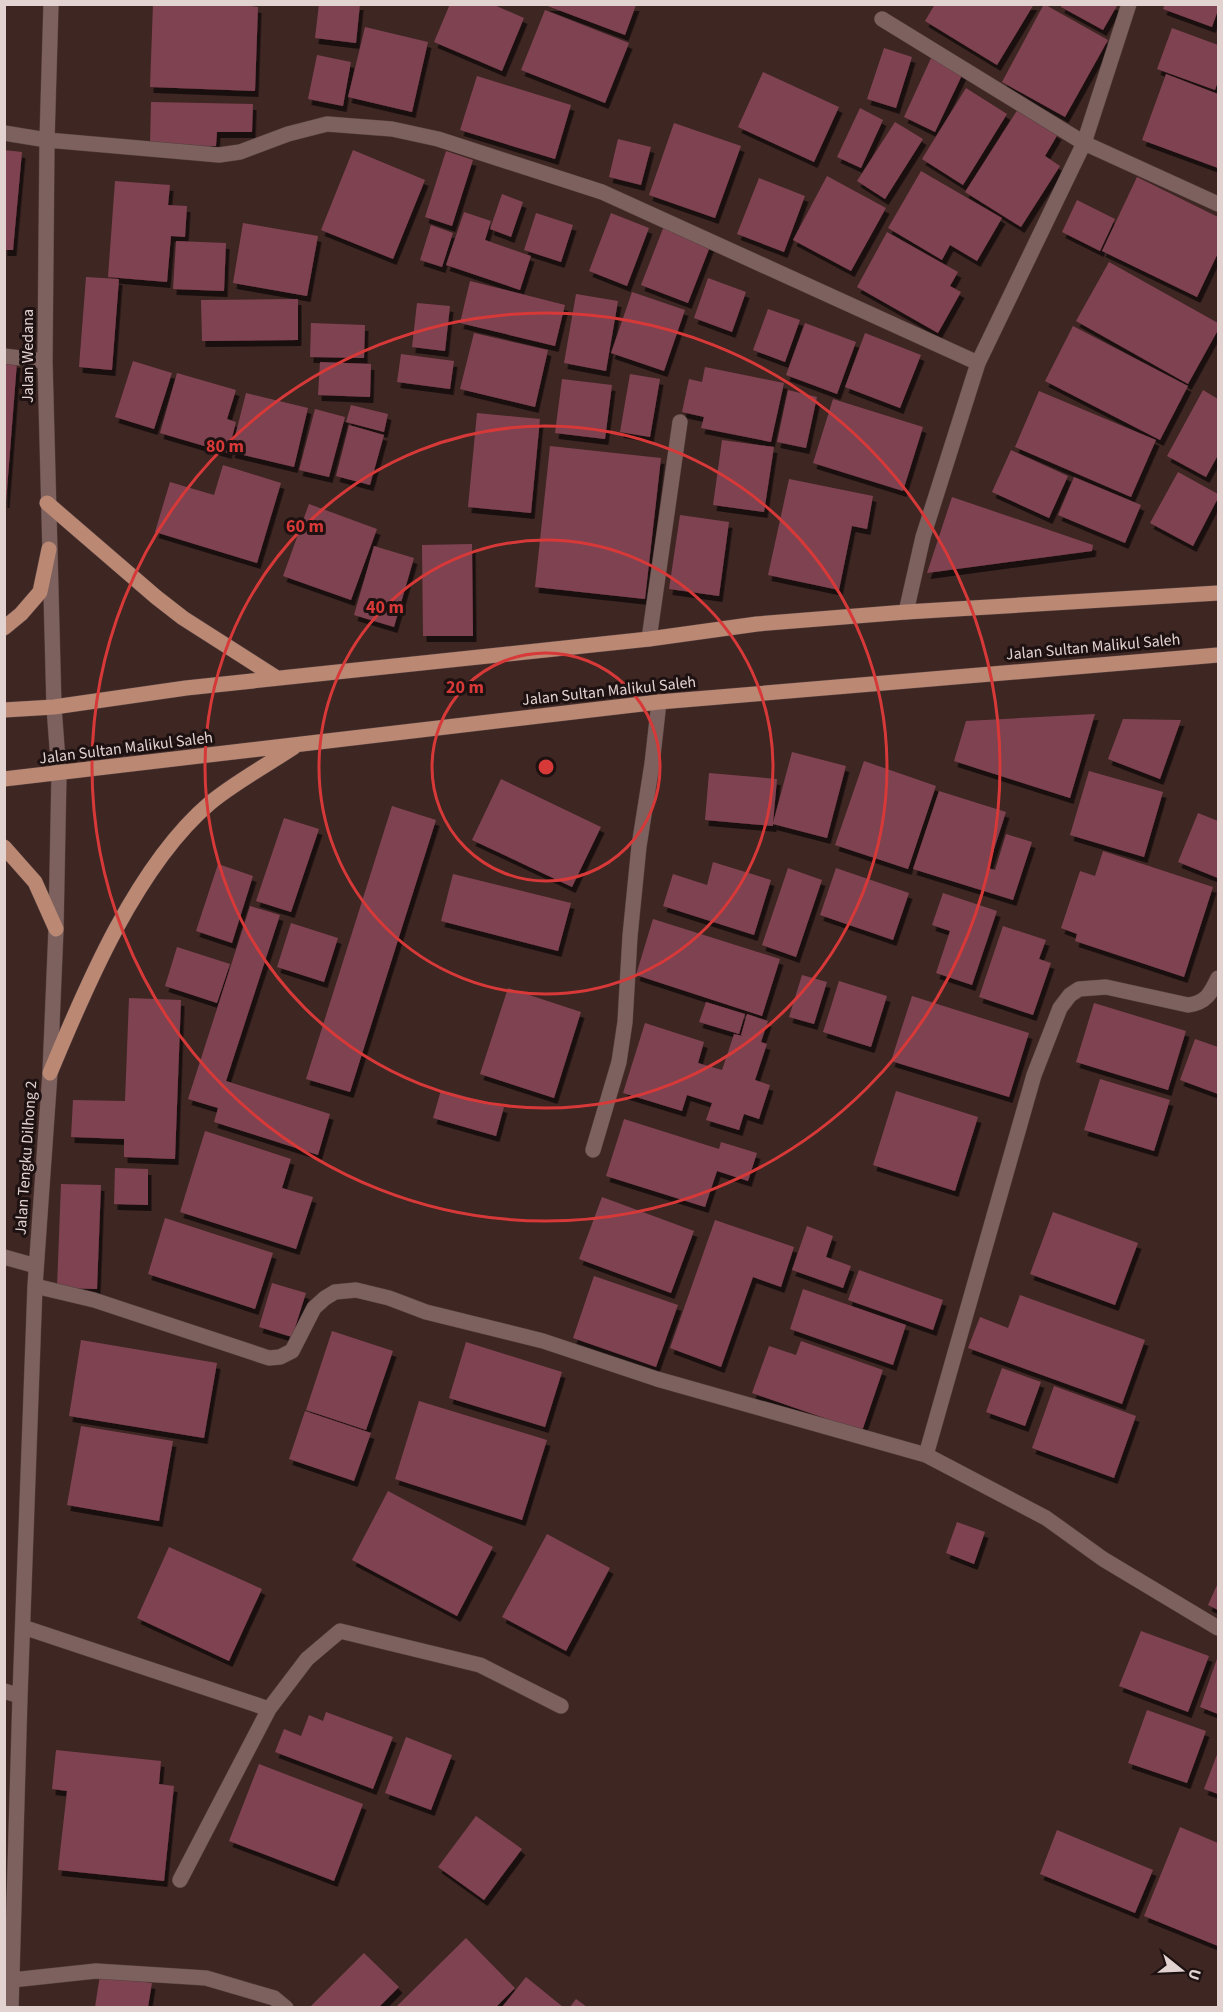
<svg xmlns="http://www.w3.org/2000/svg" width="1223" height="2012" font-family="'Source Sans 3',sans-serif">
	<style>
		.building { fill: #7f4251; filter: url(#shadow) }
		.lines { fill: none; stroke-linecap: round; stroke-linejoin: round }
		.minor-casing { stroke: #55413f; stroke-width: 16 }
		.major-casing { stroke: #55413f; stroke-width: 16 }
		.minor { stroke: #7d615e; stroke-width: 15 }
		.major { stroke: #bb8874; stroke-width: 15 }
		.ring { fill: none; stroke: #d73939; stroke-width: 3 }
		.labels { text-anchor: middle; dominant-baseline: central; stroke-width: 6; stroke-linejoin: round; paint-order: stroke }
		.street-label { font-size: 16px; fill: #e2d2d0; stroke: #1d1211 }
		.centre { fill: #d73939; stroke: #1d1211; stroke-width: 3 }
		.ring-label { font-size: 18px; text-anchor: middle; font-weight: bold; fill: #d73939; stroke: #1d1211; stroke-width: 6; stroke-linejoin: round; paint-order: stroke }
	</style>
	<defs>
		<filter id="shadow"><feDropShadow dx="3.5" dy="6" stdDeviation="0" flood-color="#0009"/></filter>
	</defs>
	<rect width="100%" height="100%" fill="#3e2623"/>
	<!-- building -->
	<path class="building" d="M153,4h82l23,3 -3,84 -105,-4z
		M319,4h41l-4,39 -41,-5z
		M450,4h42l32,14 -22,53 -68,-29z
		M935,4h99l-37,61 -72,-44z
		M1044,4l64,36 -43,77 -63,-35z
		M1062,4h56l-15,26 -42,-23z
		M1165,4h53v6l-6,17 -49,-18z
		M545,5h91l-11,30z
		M545,10l84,33 -24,60 -84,-33z
		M365,27l63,15 -16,70 -64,-15z
		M1172,28l46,17v36l-3,9 -58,-21z
		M884,48l28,9 -16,51 -29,-9z
		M317,55l34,7 -8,44 -35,-7z
		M932,56l32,15 -29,61 -31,-15z
		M763,72l76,35 -25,55 -76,-35z
		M1166,74l52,20v74l-76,-28z
		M477,76l94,29 -16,54 -95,-29z
		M966,88l41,26 -44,71 -41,-26z
		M151,102l102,2 -1,28h-35l-1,14 -66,-1z
		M860,108l23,12 -22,48 -24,-11z
		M1018,109l40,25 -13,22 15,10 -39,61 -56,-35z
		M895,122l28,17 -38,60 -28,-18z
		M674,123l67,23 -26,72 -66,-23z
		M618,139l33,8 -10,38 -32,-8z
		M4,150l18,2 -9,98h-9z
		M353,150l72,30 -32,79 -72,-29z
		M446,151l27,9 -21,66 -27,-9z
		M921,171l81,47 -25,43 -27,-16 -8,15 -54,-32z
		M827,176l59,32 -35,63 -58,-31z
		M1137,177l81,40v36l-21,44 -95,-46z
		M759,178l46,18 -21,56 -47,-18z
		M115,181l55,4 -2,20 19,1 -2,31 -14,-1 -4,46 -59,-5z
		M502,194l21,8 -12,35 -21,-8z
		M1077,200l38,19 -15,32 -38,-19z
		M464,212l27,9 -6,19 46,16 -11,34 -74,-25z
		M536,213l37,12 -12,37 -37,-12z
		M611,213l38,15 -22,58 -38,-15z
		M243,223l75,13 -11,60 -74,-13z
		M431,225l22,8 -11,34 -22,-7z
		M664,226l47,18 -23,59 -47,-18z
		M887,232l71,40 -8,14 11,6 -23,41 -81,-46z
		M176,241l50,2 -2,48 -51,-2z
		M1109,262l109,61v7l-30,54 -112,-63z
		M86,277l33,2 -7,91 -33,-3z
		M708,278l38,14 -14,40 -38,-14z
		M470,281l95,24 -10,41 -95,-23z
		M632,292l53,18 -21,61 -53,-18z
		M576,294l42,7 -12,70 -42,-8z
		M298,299v41l-96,1 -1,-41z
		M417,303l33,3 -5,45 -33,-4z
		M768,309l32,11 -15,42 -32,-12z
		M311,323l54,2 -1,33 -54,-1z
		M805,323l51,19 -19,52 -51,-19z
		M1073,326l115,60 -28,54 -115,-59z
		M474,333l74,17 -13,57 -75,-18z
		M865,333l56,22 -21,53 -55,-21z
		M401,354l53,7 -4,28 -53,-7z
		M4,361l13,1 -11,140h-2z
		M133,361l39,12 -18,56 -39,-12z
		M320,362l51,2 -1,33 -52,-2z
		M705,367l79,16 -13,59 -70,-14 3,-11 -22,-5 7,-33 13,3z
		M177,373l59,17 -9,29 9,3 -8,31 -68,-20z
		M630,374l30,5 -10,58 -30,-5z
		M562,379l50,6 -7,54 -50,-6z
		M788,390l29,7 -11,51 -29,-6z
		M1203,390l15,9v56l-12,22 -39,-21z
		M1039,391l117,49 -25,57 -116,-50z
		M246,393l62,15 -14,59 -63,-15z
		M833,399l90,28 -20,64 -90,-28z
		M351,405l37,9 -4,18 -38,-10z
		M315,409l30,8 -16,60 -30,-7z
		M477,413l63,6 -9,94 -63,-6z
		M349,425l35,10 -14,50 -34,-9z
		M722,440l52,7 -10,65 -51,-7z
		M550,446l111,12 -16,141 -110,-12z
		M1011,450l57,26 -19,42 -57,-26z
		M223,465l58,18 -24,80 -102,-31 15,-50 44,13z
		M1178,472l40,22v4l-25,48 -43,-23z
		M1074,477l67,28 -16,38 -67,-28z
		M789,479l84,17 -6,33 -15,-3 -13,64 -71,-15z
		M952,497l141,48 -1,6 -165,22z
		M309,504l68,25 -26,71 -68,-24z
		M680,515l49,7 -10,74 -50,-7z
		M472,544l1,92h-50l-1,-91z
		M374,546l40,12 -20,69 -40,-12z
		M1095,714l-25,84 -116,-37 12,-40z
		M1123,719l58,1 -21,59 -52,-20z
		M792,752l54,14 -19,72 -54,-14v2l-68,-6 4,-47 68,6 -4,44z
		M864,761l72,25 -28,83 -73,-24z
		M1089,771l74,21 -19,65 -74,-22z
		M501,779l100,48 -29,60 -100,-47z
		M939,791l67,21 -18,56 7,2 11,-36 26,8 -19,58 -100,-31z
		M392,806l44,14 -86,272 -44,-13z
		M1198,813l20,8v57l-40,-16z
		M284,818l35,11 -28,83 -35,-11z
		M1103,851l110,36 -29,90 -109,-36 2,-7 -16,-6 19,-57 15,5z
		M713,862l58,18 -17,55 -91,-29 10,-32 34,11z
		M218,864l35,12 -21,67 -36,-12z
		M788,868l34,12 -26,77 -34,-12z
		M836,868l73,25 -16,47 -73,-25z
		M453,874l118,29 -13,48 -117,-30z
		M943,893l54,18 -25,74 -36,-12 14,-42 -18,-6z
		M250,906l30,9 -54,166 104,33 -12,41 -104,-33 4,-14 -30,-9z
		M653,919l127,40 -18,57 -126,-41z
		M291,923l47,15 -14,44 -47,-15z
		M1003,926l43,14 -7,19 12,4 -18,52 -54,-18z
		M177,947l53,17 -13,39 -52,-17z
		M802,975l25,7 -13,42 -25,-7z
		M839,981l48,15 -16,51 -48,-15z
		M508,988l73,24 -27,86 -74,-24z
		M912,996l117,37 -20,64 -118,-36z
		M129,998l52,2 -6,159 -51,-2v-18l-53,-2 2,-37 52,1z
		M706,1002l39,12 -6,20 -40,-12z
		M1094,1003l92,28 -18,59 -92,-28z
		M747,1014l21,7 -7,21 6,2 -12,36 15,5 -11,34 -15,-5 -5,16 -33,-10 6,-17 -25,-8 -5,16 -59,-18 22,-70 59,19 -6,21 24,7 12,-36 9,2 -2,-1z
		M1195,1039l23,8v47l-38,-14z
		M1100,1079l70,21 -16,51 -70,-21z
		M441,1090l63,17 -8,29 -63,-18z
		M896,1091l82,26 -23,74 -82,-26z
		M624,1119l95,30 2,-7 36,11 -9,28 -31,-10 -12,36 -99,-31z
		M205,1131l86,28 -9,29 31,9 -17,52 -116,-37z
		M115,1168l33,1v36l-34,-1z
		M61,1184l40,1 -4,104 -40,-1z
		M602,1197l92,34 -23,62 -92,-34z
		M1053,1212l85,31 -23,62 -85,-31z
		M165,1218l108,35 -18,56 -107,-35z
		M715,1220l79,27 -13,40 -28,-10 -32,90 -51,-19z
		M807,1226l26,10 -7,21 25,9 -8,22 -51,-18z
		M859,1270l84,30 -10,30 -85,-30z
		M594,1276l84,29 -22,62 -83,-29z
		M272,1283l34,10 -14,44 -33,-10z
		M803,1289l103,36 -13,40 -103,-36z
		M1020,1295l125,45 -23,64 -154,-56 12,-31 28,11z
		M332,1331l61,20 -27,79 -60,-20z
		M81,1340l136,23 -13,75 -135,-22z
		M801,1341l82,29 -21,61 -110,-38 17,-47 27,9z
		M466,1342l96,30 -17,55 -96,-29z
		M1002,1368l39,14 -16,44 -39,-14z
		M1054,1386l82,30 -22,62 -82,-30z
		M419,1401l128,39 -25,80 -127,-41z
		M305,1411l66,22 -17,48 -65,-22z
		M81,1426l92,15 -14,80 -92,-16z
		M388,1491l105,56 -36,69 -105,-56z
		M957,1522l28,10 -11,32 -28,-11z
		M547,1534l63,34 -44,83 -64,-34z
		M169,1547l93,42 -33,72 -92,-43z
		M1218,1583v27l-10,-5z
		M1141,1631l68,25 -21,56 -69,-26z
		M1218,1656v58l-18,-7z
		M1147,1710l59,21 -19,52 -59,-20z
		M326,1712l67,25 -20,52 -98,-37 9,-23 17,7 8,-21 14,6z
		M406,1737l46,18 -21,55 -46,-17z
		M56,1750l105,11 -2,23 15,2 -10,95 -106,-11 9,-79 -15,-2z
		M1218,1752v42l-14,-5z
		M259,1764l104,40 -29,77 -105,-40z
		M476,1816l46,33 -38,51 -46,-33z
		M1180,1827l38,16v103l-74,-30z
		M1057,1830l96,40 -18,43 -95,-39z
		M466,1938l49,50 -19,19h-100z
		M364,1953l35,34 -20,20h-69z
		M100,1975l52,8 -4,24h-53z
		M526,1977l37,30h-61z
		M576,1999l11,8h-17z"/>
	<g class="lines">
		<defs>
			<path id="minor" d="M882,19l202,124 134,61
				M4,133l43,7 172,15 21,-3 48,-18 39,-10 65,5 46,10 164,53 376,171
				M4,356l41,5
				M906,612l17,-75 55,-174 106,-220 45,-139
				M649,639l31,-217
				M593,1150l26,-88 6,-40 5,-86 9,-90 13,-82 7,-62
				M4,1257l32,9
				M35,1286l59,14 175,58 11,-1 12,-6 22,-43 11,-10 10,-6 21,-2 33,8 37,14 117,29 114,38 269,76 120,63 57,41 115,69
				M926,1455l108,-380 26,-67 10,-13 9,-6 27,-2 82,18c18,-2 23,-12 30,-27
				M23,1627l246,82 -89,171
				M4,1691l16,5
				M269,1709l38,-50 33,-28 140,34 81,41
				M12,1980l84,-9 110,7 68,20 12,10
				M11,2008l9,-312 15,-410 15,-213 6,-144 3,-155 -5,-67 -9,-346 2,-221 4,-136"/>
			<path id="major" d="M47,503l109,94 27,21 94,60
				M4,628l17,-14 19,-22 9,-43
				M4,710l50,-3 132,-19 463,-49 108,-15 149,-12 312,-19
				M4,779l655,-77 559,-47
				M4,847l31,35 21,47
				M50,1073c36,-87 87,-208 160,-270 24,-20 57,-38 84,-56"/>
		</defs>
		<!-- minor casing -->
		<use href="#minor" class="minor-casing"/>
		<!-- major casing -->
		<use href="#major" class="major-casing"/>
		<!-- minor -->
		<use href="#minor" class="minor"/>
		<!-- major -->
		<use href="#major" class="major"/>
	</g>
	<!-- distance rings -->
	<g class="ring">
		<circle cx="546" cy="767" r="114"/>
		<circle cx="546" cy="767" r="227"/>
		<circle cx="546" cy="767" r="341"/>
		<circle cx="546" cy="767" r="454"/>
	</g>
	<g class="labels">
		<!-- street labels -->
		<g class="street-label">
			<text transform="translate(28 356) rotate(-90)">Jalan Wedana</text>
			<text transform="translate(1093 647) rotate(-5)">Jalan Sultan Malikul Saleh</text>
			<text transform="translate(609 691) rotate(-6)">Jalan Sultan Malikul Saleh</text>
			<text transform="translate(126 748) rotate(-7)">Jalan Sultan Malikul Saleh</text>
			<text transform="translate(26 1158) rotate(-86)">Jalan Tengku Dilhong 2</text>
		</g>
	</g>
	<circle cx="546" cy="767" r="9" class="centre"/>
	<g class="ring-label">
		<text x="225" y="452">80 m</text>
		<text x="305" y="532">60 m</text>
		<text x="385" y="613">40 m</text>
		<text x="465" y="693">20 m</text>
	</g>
	<!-- border -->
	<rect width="1223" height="2012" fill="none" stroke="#e2d2d0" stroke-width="12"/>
	<!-- north arrow -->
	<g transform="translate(1181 1970) rotate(108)" stroke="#1d1211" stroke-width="4.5" paint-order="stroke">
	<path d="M0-4.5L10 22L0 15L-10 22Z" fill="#e2d2d0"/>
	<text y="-9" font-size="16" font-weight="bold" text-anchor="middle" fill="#e2d2d0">U</text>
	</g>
</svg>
